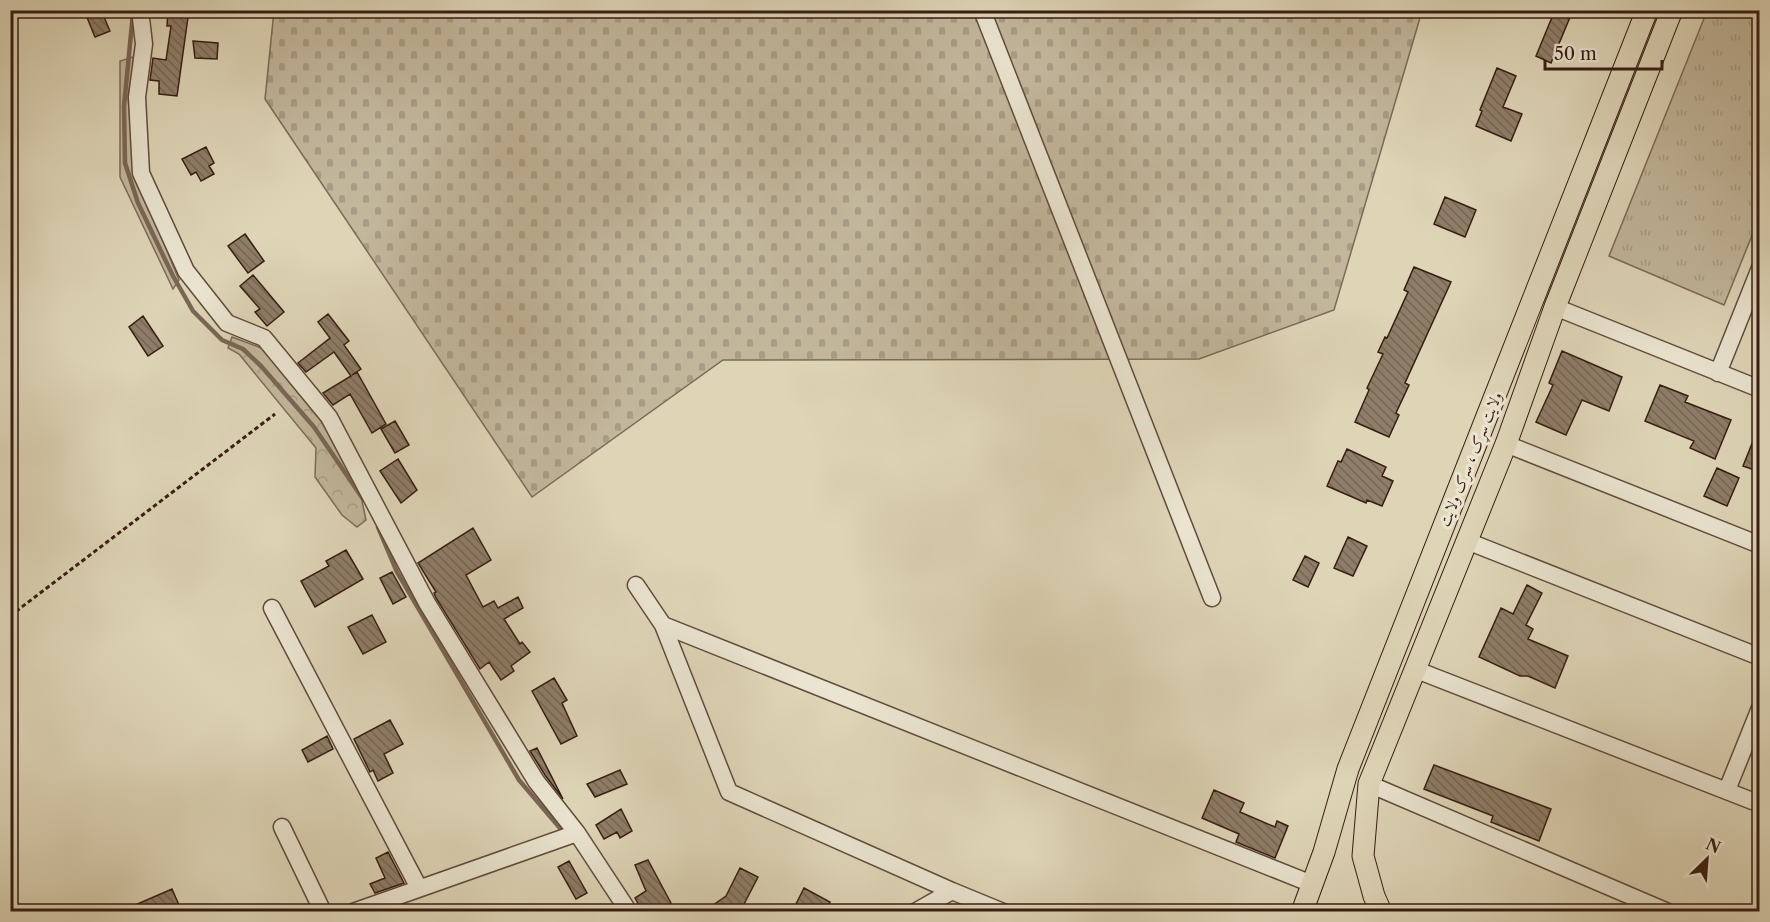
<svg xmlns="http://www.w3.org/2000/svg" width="1770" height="922" font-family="'Libre Caslon Text',Amiri,serif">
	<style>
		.green { fill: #c2b69b; stroke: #7c6a57; stroke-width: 1.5 }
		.forest { fill: url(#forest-crowns); stroke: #7c6a57; stroke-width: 1.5 }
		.cemetery { fill: url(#cemetery-stones); stroke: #7c6a57; stroke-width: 1.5 }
		.park { fill: url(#park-tufts); stroke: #7c6a57; stroke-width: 1.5 }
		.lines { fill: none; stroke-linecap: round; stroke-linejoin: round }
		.stream { stroke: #796654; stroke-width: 4.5 }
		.building { fill: url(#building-back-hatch); stroke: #371d13; stroke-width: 1.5 }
		.minor-casing { stroke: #614b3c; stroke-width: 19 }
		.major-casing { stroke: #371d13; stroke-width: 23 }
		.path { stroke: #371d13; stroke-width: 3; stroke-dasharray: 4.5 3; stroke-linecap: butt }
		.minor { stroke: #eae4d0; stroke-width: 16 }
		.major { stroke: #ded5b7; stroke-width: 21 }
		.labels { text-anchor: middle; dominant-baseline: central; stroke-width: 6; stroke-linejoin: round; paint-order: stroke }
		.street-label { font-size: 15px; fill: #371d13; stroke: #eae4d0 }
	</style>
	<defs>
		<pattern id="forest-crowns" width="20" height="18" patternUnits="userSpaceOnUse" patternTransform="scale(1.5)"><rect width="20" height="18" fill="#c2b69b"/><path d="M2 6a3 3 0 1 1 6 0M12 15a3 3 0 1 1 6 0" fill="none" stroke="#a79c85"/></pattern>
		<pattern id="cemetery-stones" width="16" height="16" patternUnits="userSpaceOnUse" patternTransform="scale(1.5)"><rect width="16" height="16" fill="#c2b69b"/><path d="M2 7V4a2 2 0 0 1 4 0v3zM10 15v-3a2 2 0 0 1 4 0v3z" fill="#a79c85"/></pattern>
		<pattern id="park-tufts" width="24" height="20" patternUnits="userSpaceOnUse" patternTransform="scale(1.5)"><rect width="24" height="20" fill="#c2b69b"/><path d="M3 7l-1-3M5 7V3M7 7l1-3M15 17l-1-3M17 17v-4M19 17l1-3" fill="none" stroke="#a79c85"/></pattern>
		<pattern id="building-back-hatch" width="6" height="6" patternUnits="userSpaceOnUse" patternTransform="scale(1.5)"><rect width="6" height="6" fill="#8e7d68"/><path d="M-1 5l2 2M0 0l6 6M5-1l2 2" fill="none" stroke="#756654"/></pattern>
	</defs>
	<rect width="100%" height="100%" fill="#ded5b7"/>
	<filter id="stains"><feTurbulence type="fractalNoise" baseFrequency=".00333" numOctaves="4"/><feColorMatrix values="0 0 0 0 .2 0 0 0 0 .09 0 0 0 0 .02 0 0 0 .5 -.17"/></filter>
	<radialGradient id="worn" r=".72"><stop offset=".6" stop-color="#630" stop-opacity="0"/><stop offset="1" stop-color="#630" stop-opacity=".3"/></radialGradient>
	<!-- green -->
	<path class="green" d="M136,56l-8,39 6,75 45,110 -6,9 -53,-112v-116z"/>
	<!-- forest -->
	<path class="forest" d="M232,337l32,12 69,87 25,46 8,38 -9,7 -15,-12 -27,-38 1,-29 -77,-94 -11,-6z"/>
	<!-- cemetery -->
	<path class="cemetery" d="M274,11h1148l-88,299 -135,49 -476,1 -191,137 -267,-398z"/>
	<!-- park -->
	<path class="park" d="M1707,11h52v207l-35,87 -115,-49z"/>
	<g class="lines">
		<!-- stream -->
		<path class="stream" d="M133,13l-9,93 1,57 13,40 35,73 20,35 29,29 21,9 18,17 53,61 49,72
			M378,527l19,45 122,208 46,54"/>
	</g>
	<!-- building -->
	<path class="building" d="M84,10h17l9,21 -15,6z
		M168,10h21l-12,86 -18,-2v-13l-9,-1 3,-22 13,2 5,-34h-4z
		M1555,10h18l-22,53 -15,-7z
		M193,41l25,2 -1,16 -22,-1z
		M1497,68l19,8 -13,31 19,7 -11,27 -35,-15 6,-15 -2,-1z
		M206,147l8,16 -5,3 5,8 -13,7 -5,-9 -5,3 -9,-16z
		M1445,197l31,13 -11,27 -31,-13z
		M245,234l19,27 -16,12 -20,-27z
		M1414,267l37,15 -46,101 4,2 -13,28 3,2 -10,22 -34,-15 14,-32 -2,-2 16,-34 -5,-2 7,-15 2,1 21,-46 -4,-2z
		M253,275l31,37 -17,14 -12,-14 5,-3 -20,-23z
		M328,314l21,27 -5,4 17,24 -9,6 5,-3 29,52 -14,9 -22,-39 -17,11 -10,-12 28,-17 -17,-24 -28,20 -8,-9 32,-25 -12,-16z
		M143,316l20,30 -15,10 -19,-29z
		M1562,351l60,26 -13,34 -27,-11 -16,35 -30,-13 17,-37 -4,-2z
		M1660,385l28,11 -3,6 46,18 -16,39 -25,-11 4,-7 -49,-20z
		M395,421l14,24 -14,8 -14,-24z
		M1759,426h1v46l-17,-6z
		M1347,449l39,18 -4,9 11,5 -11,25 -15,-6 -1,3 -39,-17 11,-25 3,1z
		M398,459l19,31 -16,13 -21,-32z
		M1717,468l22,10 -12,28 -23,-10z
		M473,528l18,32 -25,15 17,32 11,-6 4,7 20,-11 5,11 -19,11 16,25 2,-2 8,10 -19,14 3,5 -13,9 -12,-18 -9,7 -44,-71 -2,-5 2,-1 -18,-29z
		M1348,537l19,9 -14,30 -19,-8z
		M346,550l17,29 -48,28 -14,-26 28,-15 -3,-5z
		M1305,556l14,7 -11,24 -15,-7z
		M392,572l14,25 -13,7 -13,-26z
		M1527,585l15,8 -16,32 7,4 -5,10 40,17 -13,32 -27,-12h-8l-41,-19 22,-49 12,6z
		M372,615l14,27 -23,12 -15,-27z
		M554,678l13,22 -5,3 15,33 -16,8 -29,-53z
		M390,720l13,24 -19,10 9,19 -15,8 -5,-11 -3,2 -16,-33z
		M327,736l6,13 -25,13 -6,-12z
		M537,748l26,51 -18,-24 -15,-24z
		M1434,765l117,44 -12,32 -48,-19 2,-6 -69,-27z
		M620,770l7,14 -32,13 -8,-13z
		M1214,790l30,13 -4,9 35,15 2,-6 11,5 -13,32 -39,-16 3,-8 -37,-16z
		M621,809l11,22 -12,7 -3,-6 -13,7 -8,-14z
		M388,852l16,31 -29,10 -5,-9 15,-6 -9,-20z
		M648,860l24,45 -12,7h-17l-8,-14 11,-7 -11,-26z
		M569,861l18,32 -11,6 -18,-32z
		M740,868l18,9 -15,29 -9,6h-31l23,-16z
		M804,888l26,14 -5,10h-33z
		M172,889l10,23h-63z"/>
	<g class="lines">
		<defs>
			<path id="minor" d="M140,10l4,34 -7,53 4,76 45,98 41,52 37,15 65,79 98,186 109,178 41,52 52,79
				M982,10l230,588
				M1555,307l205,82
				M1718,373l42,-105
				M1506,444l254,101
				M1467,541l293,116
				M636,585l27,40 66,167 223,99 51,21
				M272,608l147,280
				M663,625l649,259
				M1414,669l346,135
				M1369,784l299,128
				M1727,790l33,-82
				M282,827l41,85
				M353,912l224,-79
				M915,912l37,-21"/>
			<path id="major" d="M1302,912l22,-60 24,-83 299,-759
				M1381,912l-7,-16 -11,-40 6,-72 137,-340 49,-137 117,-297"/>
		</defs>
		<!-- minor casing -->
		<use href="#minor" class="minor-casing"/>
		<!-- major casing -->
		<use href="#major" class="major-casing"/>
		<!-- path -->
		<path class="path" d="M10,616l265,-202"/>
		<!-- minor -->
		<use href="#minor" class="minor"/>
		<!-- major -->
		<use href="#major" class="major"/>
	</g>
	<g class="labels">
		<!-- street labels -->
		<g class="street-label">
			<text transform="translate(1470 459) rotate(-68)">ولایت سړک ، سرک ولایت</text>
		</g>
	</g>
	<!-- margin -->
	<rect width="1770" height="922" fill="none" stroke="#ded5b7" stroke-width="36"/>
	<rect x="12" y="12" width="1746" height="898" fill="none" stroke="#371d13" stroke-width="3"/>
	<rect x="18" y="18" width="1734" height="886" fill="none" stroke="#371d13" stroke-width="1.5"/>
	<!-- north arrow -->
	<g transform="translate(1707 859) rotate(25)" stroke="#eae4d0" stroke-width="4.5" paint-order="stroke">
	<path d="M0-4.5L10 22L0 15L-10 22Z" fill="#371d13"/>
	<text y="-9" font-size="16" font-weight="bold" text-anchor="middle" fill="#371d13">N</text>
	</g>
	<!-- scale -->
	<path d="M1545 60v9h117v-9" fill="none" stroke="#371d13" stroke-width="3"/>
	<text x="1554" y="60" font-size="18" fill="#371d13" stroke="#eae4d0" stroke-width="4.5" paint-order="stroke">50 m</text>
	<rect width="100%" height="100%" filter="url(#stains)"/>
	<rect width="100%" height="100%" fill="url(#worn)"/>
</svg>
